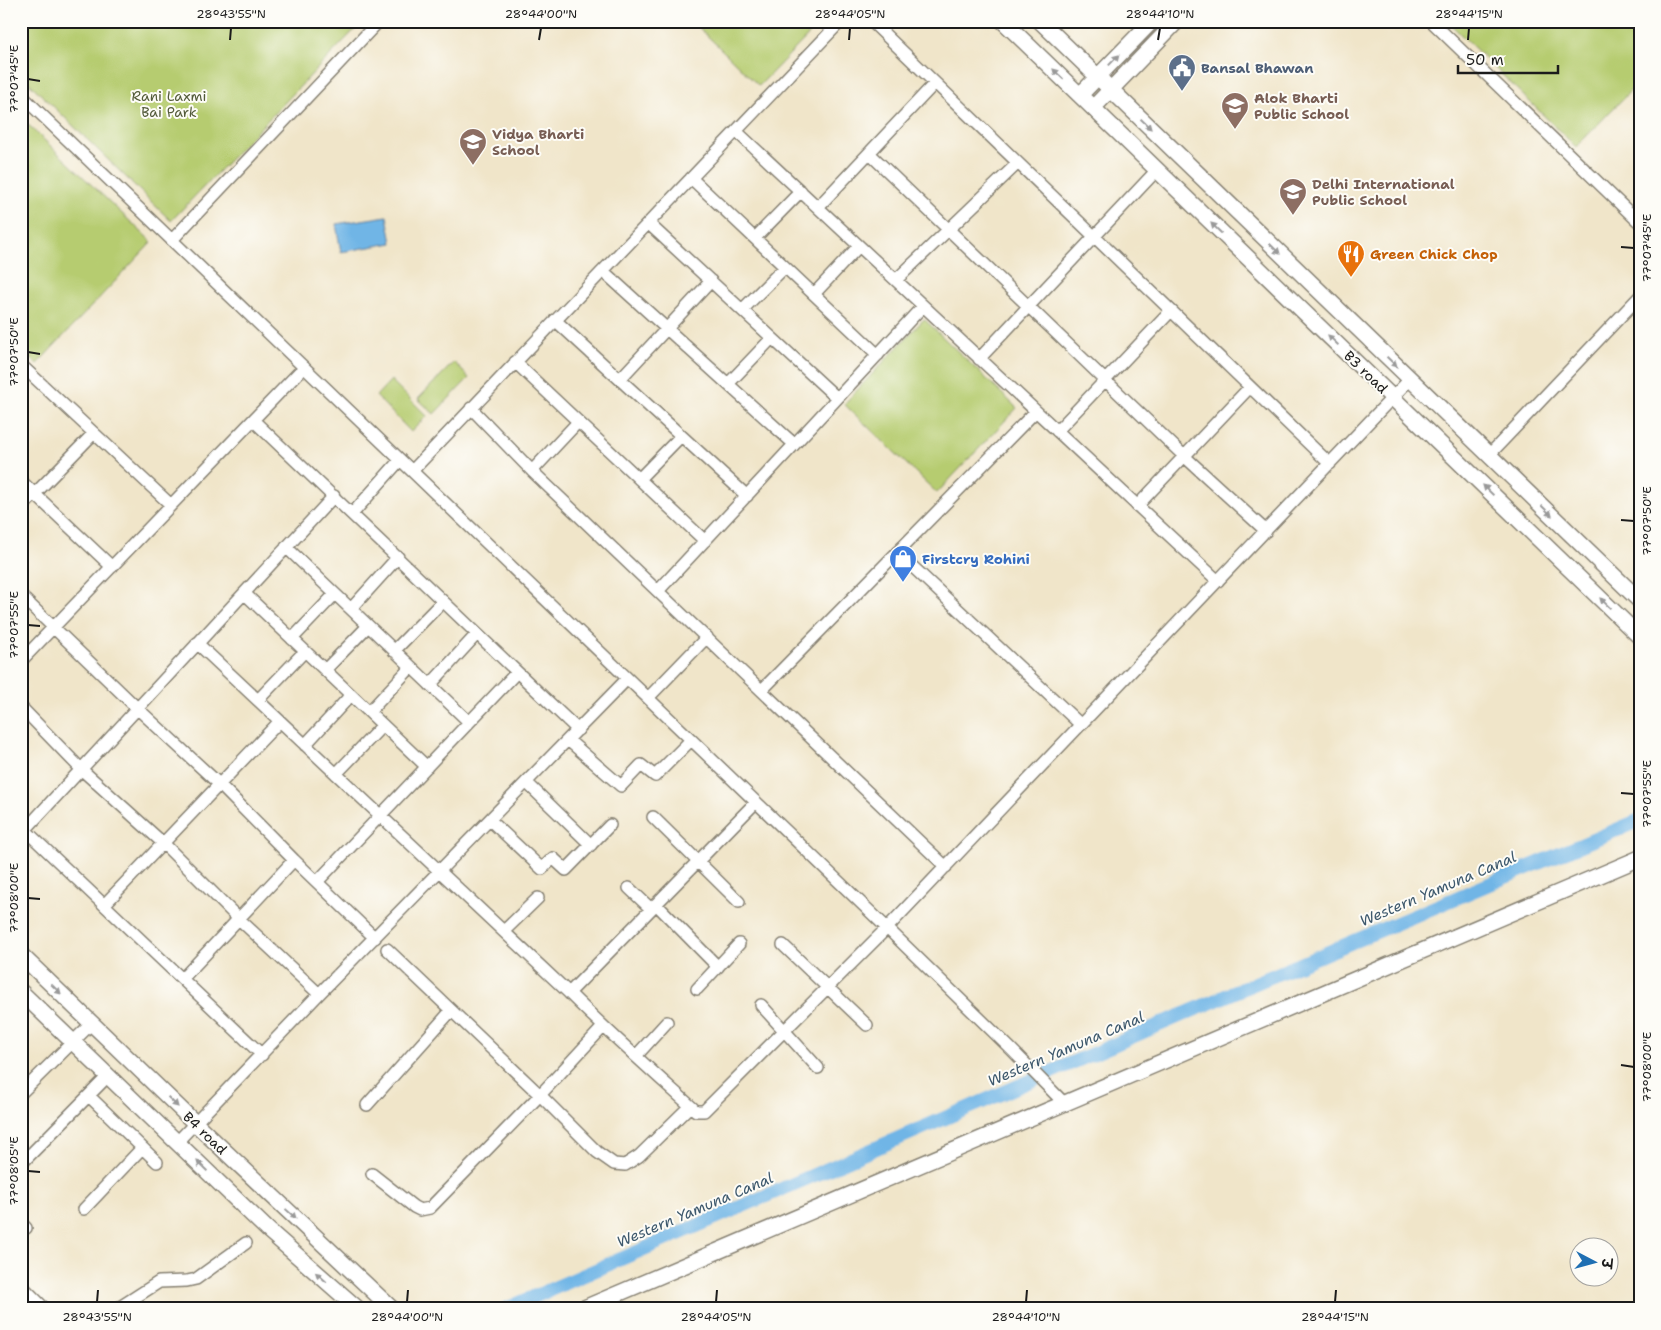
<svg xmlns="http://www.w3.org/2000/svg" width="1661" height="1330" font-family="'Shantell Sans','Playpen Sans Deva',sans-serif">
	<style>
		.green { fill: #b6cc70; stroke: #697446 }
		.water { fill: #70b5e6; stroke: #466881 }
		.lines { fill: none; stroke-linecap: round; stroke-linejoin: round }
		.canal { stroke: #70b5e6; stroke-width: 14 }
		.minor-casing { stroke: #868072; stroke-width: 14 }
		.tertiary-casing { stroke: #868072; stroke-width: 18 }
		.minor { stroke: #fff; stroke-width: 11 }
		.tertiary { stroke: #fff; stroke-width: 15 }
		.oneway { fill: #999 }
		.ticks { fill: none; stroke: #1c1c1c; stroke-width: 2 }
		.labels { text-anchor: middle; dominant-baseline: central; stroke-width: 4; stroke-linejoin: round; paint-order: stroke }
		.service-label { font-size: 14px; font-weight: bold; fill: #4e5e75; stroke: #fdfcf7; text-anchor: start }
		.park-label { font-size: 14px; fill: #525a39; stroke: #fdfcf7 }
		.education-label { font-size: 14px; font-weight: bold; fill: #785e54; stroke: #fdfcf7; text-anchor: start }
		.food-label { font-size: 14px; font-weight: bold; fill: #c56008; stroke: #fdfcf7; text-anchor: start }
		.street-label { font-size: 14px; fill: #1c1c1c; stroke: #fdfcf7 }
		.shop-label { font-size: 14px; font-weight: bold; fill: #366cbe; stroke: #fdfcf7; text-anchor: start }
		.water-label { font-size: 15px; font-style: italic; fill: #3e596d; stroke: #fdfcf7 }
		.neatline { fill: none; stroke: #1c1c1c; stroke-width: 2 }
		.ticks-label { font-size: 12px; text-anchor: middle; fill: #1c1c1c }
	</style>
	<rect width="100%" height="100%" fill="#fdfcf7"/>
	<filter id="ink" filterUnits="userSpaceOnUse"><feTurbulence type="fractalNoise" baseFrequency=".02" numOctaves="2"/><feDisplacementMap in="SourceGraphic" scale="10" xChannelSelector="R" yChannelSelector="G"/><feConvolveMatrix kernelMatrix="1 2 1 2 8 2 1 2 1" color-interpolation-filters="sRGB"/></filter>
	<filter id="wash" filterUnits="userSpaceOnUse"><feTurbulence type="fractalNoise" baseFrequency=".0096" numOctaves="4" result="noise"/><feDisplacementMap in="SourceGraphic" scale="20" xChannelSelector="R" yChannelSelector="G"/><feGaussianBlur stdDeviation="1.12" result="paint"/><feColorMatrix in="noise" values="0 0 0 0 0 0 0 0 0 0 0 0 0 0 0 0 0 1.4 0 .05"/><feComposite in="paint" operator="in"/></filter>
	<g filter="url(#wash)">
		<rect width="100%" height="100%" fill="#f0e5c9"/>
		<!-- green -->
		<path class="green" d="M21,21h342l-192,200 -150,-146z
			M692,21h130l-63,65z
			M1447,21h193v60l-64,66z
			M21,118l131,124 -115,122 -16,-15z
			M924,319l93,89 -80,85 -93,-89z
			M454,362l15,16 -35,36 -16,-15z
			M391,380l36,36 -16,16 -35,-36z"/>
		<!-- water -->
		<path class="water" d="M387,216l5,27 -51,9 -5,-28z"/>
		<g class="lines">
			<!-- canal -->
			<path class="canal" d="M506,1309l745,-324 389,-165"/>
		</g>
	</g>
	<g filter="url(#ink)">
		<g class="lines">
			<defs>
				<path id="minor" d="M871,21l459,443
					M1431,21l209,202
					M21,95l866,833 523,-549
					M736,131l482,450
					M869,153l315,303 82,75
					M691,178l187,177
					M818,207l117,-124
					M648,223l189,175
					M755,238l46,-47
					M172,240l207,-219
					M603,271l191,173
					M896,280l122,-117
					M814,294l45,-48
					M742,310l43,-43
					M555,320l192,176
					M979,359l178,-189
					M515,362l190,179
					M21,365l150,140
					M620,379l91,-98
					M728,384l44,-46
					M471,408l61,63 414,396
					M253,420l325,310
					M1057,431l114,-120
					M1489,455l151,-159
					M412,471l429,-450
					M532,471l46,-49
					M639,479l42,-43
					M21,481l91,86
					M1137,506l113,-119
					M21,508l73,-75
					M353,513l47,-53
					M286,547l183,175
					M897,552l184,173
					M658,591l265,-285
					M244,593l183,174
					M21,596l116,112 82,76 75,76 81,78
					M351,609l47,-52
					M292,639l43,-45
					M197,643l372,350c41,41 84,79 127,118h8l183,-183 124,121 53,54
					M394,651l49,-50
					M21,661l283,-294
					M325,670l43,-44
					M430,685l47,-51
					M762,690l274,-279
					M648,698l59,-61
					M258,700l47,-49
					M21,707l60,62 82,74 75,75 81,76
					M369,712l42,-45
					M568,740l53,46 20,-21 14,11 36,-36
					M305,745l46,-50
					M336,774l47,-49
					M526,782l65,63
					M653,817l86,85
					M490,820l52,49 11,-11 13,12 44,-45
					M21,826l241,229
					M25,830l309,-334
					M317,882l200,-210
					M629,888l22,21
					M656,904l62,63
					M104,905l176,-184
					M504,931l34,-33
					M783,945l84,80
					M387,949l153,146 57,57 17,12 11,1 14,-9 51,-50
					M182,979l112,-119
					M697,989l42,-45
					M569,993l187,-191
					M761,1005l57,63
					M636,1056l31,-34
					M21,1093l71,-70
					M89,1096l68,66
					M367,1105l84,-94
					M177,1142l142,-148 308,-315
					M21,1164l87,-88
					M372,1174l42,33 6,3 10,-2 110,-113 63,-68
					M84,1209l58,-61
					M21,1223l5,5
					M21,1285l24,24
					M117,1309l42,-27 28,-1 9,-2 50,-36"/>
				<path id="tertiary" d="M1003,21l637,616
					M1040,21l600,580
					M1080,95l72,-74
					M1093,108l84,-87
					M21,955l174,168 197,186
					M21,992l247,238 90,79
					M582,1309l1058,-451"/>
			</defs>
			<!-- minor casing -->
			<use href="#minor" class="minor-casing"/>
			<!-- tertiary casing -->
			<use href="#tertiary" class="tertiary-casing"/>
			<!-- minor -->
			<use href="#minor" class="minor"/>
			<!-- tertiary -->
			<use href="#tertiary" class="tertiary"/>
		</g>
		<!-- one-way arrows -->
		<defs><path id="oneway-solid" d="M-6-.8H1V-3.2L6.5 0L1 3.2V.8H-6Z" transform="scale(1.25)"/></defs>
		<g class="oneway">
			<use href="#oneway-solid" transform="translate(1114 60) rotate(-46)"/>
			<use href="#oneway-solid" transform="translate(1058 74) rotate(-136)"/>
			<use href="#oneway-solid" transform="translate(1146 124) rotate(44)"/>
			<use href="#oneway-solid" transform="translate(1216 228) rotate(-136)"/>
			<use href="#oneway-solid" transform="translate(1275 249) rotate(44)"/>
			<use href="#oneway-solid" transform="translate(1333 340) rotate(-136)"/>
			<use href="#oneway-solid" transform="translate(1392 362) rotate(44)"/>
			<use href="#oneway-solid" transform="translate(1488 490) rotate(-136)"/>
			<use href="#oneway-solid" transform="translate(1547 511) rotate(44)"/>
			<use href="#oneway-solid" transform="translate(1605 603) rotate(-136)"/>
			<use href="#oneway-solid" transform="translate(56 989) rotate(44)"/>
			<use href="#oneway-solid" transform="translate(173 1102) rotate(44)"/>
			<use href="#oneway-solid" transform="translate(202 1166) rotate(-136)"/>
			<use href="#oneway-solid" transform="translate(291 1214) rotate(43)"/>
			<use href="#oneway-solid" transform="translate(321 1277) rotate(-139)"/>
		</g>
	</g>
	<!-- ticks -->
	<path class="ticks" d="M230,40l1,-12M539,40l2,-12M849,40l1,-12M1158,40l2,-12M1468,40l1,-12M28,79l12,2M1621,247l13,1M28,352l12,2M1621,520l13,1M28,625l12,1M1621,793l13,1M28,898l12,1M1621,1065l13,2M28,1171l12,1M97,1302l1,-12M407,1302l1,-12M716,1302l1,-12M1026,1302l1,-12M1335,1302l1,-12"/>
	<!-- icons -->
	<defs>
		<symbol id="civic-pin" viewBox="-11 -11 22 30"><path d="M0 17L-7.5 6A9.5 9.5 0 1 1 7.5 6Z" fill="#5c6f8a" stroke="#fdfcf7"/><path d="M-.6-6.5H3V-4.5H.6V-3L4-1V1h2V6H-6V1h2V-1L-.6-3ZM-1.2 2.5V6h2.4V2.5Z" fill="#fff"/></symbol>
		<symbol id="school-pin" viewBox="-11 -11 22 30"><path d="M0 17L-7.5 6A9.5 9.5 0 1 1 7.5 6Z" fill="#8d6e63" stroke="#fdfcf7"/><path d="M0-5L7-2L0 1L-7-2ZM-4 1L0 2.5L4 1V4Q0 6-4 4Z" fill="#fff"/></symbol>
		<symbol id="restaurant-pin" viewBox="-11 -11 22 30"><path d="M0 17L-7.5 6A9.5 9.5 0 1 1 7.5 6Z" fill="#e8710a" stroke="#fdfcf7"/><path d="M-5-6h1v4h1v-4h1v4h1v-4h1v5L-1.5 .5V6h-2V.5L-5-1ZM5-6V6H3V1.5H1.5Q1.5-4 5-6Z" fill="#fff"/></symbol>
		<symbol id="shop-pin" viewBox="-11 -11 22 30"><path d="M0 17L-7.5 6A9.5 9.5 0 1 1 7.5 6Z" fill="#3f7fe0" stroke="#fdfcf7"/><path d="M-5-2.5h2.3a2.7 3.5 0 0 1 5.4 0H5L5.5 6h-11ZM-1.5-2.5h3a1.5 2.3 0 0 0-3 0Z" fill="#fff"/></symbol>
	</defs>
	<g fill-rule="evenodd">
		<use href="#civic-pin" x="1166" y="52" width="32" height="43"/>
		<use href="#school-pin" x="1219" y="90" width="32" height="43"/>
		<use href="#school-pin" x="457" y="126" width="32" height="43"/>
		<use href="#school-pin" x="1277" y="176" width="32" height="43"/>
		<use href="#restaurant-pin" x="1335" y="238" width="32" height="43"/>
		<use href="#shop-pin" x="887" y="543" width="32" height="43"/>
	</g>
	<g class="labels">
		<!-- service labels -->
		<g class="service-label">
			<text x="1201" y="68">Bansal Bhawan</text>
		</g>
		<!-- park labels -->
		<g class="park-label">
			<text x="169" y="96">Rani Laxmi<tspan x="169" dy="16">Bai Park</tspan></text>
		</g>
		<!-- education labels -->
		<g class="education-label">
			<text x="1254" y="98">Alok Bharti<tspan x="1254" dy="16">Public School</tspan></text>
			<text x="492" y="134">Vidya Bharti<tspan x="492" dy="16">School</tspan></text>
			<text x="1312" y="184">Delhi International<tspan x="1312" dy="16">Public School</tspan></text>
		</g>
		<!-- food labels -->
		<g class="food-label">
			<text x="1370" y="254">Green Chick Chop</text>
		</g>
		<!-- street labels -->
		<g class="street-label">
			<text transform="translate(1366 372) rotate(44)">B3 road</text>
			<text transform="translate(205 1133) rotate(44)">B4 road</text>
		</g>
		<!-- shop labels -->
		<g class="shop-label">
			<text x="922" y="559">Firstcry Rohini</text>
		</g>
		<!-- water labels -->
		<g class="water-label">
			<text transform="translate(1438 889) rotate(-23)">Western Yamuna Canal</text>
			<text transform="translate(1066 1049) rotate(-23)">Western Yamuna Canal</text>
			<text transform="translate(695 1210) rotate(-23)">Western Yamuna Canal</text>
		</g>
	</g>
	<!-- margin -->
	<rect width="1661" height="1330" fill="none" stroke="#fdfcf7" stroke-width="55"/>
	<!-- north arrow -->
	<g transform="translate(1594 1262) rotate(96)"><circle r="24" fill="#fdfcf7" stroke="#a3a29f"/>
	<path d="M0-4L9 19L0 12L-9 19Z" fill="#1f6fb2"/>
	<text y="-8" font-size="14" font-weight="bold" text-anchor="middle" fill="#1c1c1c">उ</text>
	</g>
	<!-- scale -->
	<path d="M1458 65v8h100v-8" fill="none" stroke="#1c1c1c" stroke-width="2.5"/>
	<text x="1466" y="65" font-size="15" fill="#1c1c1c" stroke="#fdfcf7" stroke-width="4" paint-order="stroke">50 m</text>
	<rect x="28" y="28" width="1606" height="1274" class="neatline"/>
	<g class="ticks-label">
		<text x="231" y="18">28°43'55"N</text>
		<text x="541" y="18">28°44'00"N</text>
		<text x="850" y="18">28°44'05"N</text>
		<text x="1160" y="18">28°44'10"N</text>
		<text x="1469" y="18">28°44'15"N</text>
		<text transform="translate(14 79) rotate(-90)" y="4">77°07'45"E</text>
		<text transform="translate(1647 248) rotate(-90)" y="4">77°07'45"E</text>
		<text transform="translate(14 352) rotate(-90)" y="4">77°07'50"E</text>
		<text transform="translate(1647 521) rotate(-90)" y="4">77°07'50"E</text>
		<text transform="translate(14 625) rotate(-90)" y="4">77°07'55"E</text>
		<text transform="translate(1647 794) rotate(-90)" y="4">77°07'55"E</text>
		<text transform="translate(14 898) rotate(-90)" y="4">77°08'00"E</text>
		<text transform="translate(1647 1067) rotate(-90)" y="4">77°08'00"E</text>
		<text transform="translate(14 1171) rotate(-90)" y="4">77°08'05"E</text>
		<text x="97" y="1321">28°43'55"N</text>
		<text x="407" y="1321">28°44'00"N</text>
		<text x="716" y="1321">28°44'05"N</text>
		<text x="1026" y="1321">28°44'10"N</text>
		<text x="1335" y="1321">28°44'15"N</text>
	</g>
</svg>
